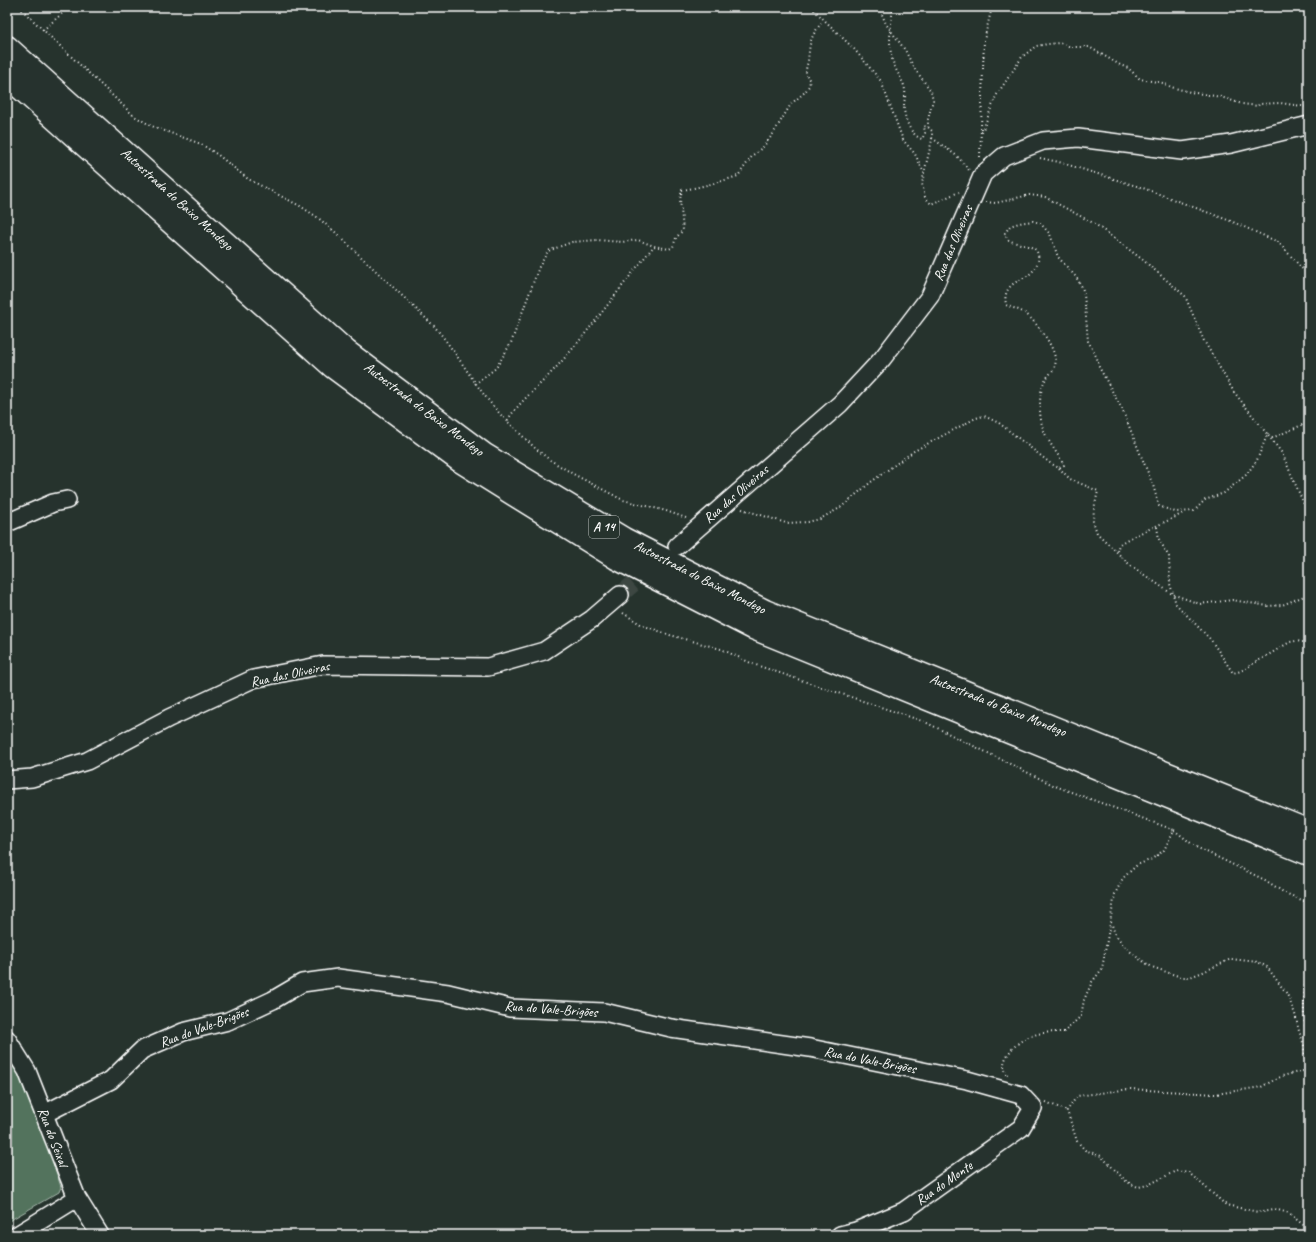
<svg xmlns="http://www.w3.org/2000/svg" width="1316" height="1242" font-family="Caveat,sans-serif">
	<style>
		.green { fill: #52735d; stroke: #a8b9ae }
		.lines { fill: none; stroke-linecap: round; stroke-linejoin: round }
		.minor-tunnel { stroke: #3c4742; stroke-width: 17; stroke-dasharray: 17 8; stroke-linecap: butt }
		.minor-casing { stroke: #fff; stroke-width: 20 }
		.highway-casing { stroke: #fff; stroke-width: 25 }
		.path { stroke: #fff; stroke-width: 2; stroke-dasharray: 1 3; stroke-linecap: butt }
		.minor { stroke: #26332d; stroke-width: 17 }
		.highway { stroke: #26332d; stroke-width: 22 }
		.labels { text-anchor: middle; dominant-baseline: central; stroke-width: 3; stroke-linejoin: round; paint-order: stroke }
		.shield { fill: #26332d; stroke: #bec2c0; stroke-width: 1 }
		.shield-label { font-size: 13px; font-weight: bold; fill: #fff }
		.street-label { font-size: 14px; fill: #fff; stroke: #26332d }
	</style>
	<rect width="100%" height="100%" fill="#26332d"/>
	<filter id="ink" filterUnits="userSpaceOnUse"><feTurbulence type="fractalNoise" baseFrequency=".025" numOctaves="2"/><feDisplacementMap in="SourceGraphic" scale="8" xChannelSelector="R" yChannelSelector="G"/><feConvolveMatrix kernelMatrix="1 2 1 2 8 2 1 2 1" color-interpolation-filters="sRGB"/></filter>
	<g filter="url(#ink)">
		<!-- green -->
		<path class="green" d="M8,1056l20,28 33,103 -2,5 -52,30z"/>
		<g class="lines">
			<!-- minor-tunnel -->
			<path class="minor-tunnel" d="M620,595l34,-29"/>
			<defs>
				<path id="minor" d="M7,523l46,-20 14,-3
					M677,546l163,-142 42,-45 48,-63 53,-122 21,-18 39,-15 35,-3 104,13 49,-7 78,-19
					M7,780l25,-2 55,-17 82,-43 84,-39 70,-14 165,2 56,-16 48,-32 28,-24
					M7,1039l20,32 50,127 23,37
					M44,1114l67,-34 31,-30 41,-18 45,-11 45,-21 29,-17 36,-5 110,15 62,15 94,4 67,16 139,20 157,32 54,15 12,13 -12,20 -117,83 -48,20 -16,4
					M17,1235l60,-37"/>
				<path id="highway" d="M7,47l339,304 139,104 139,84 141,72 544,220
					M7,76l326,291 127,94 156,97 137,70 556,226"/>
			</defs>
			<!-- minor casing -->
			<use href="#minor" class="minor-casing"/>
			<!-- highway casing -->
			<use href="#highway" class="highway-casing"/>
			<!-- path -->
			<path class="path" d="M19,7l115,109 20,11 47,17 17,11 30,24 52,27 17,11 18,15 99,94c26,30 44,67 73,95
				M811,7l43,42 27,32 22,59 12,14 9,19 -2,11 3,13 6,7 28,-12
				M879,7l7,17 19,26 9,18 17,23 2,9 -5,19v8
				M893,7c-2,18 -6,40 1,58 3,8 10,17 11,25 1,6 -1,11 -1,16 0,12 6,29 18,33l3,-6 -1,-7 4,1 4,4v9l-8,33
				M43,30l22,-19 9,-4
				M982,132l14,-36 26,-39 14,-11 12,-2 12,-1 11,4h18l31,18 8,3 12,11 23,4 8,4 19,5 31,5 21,7 16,2 1,-2 21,-1 29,4
				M932,138l25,18 12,14
				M980,157l4,-117 8,-33
				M1040,158l19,4 84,26 90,34 45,20 31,34
				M986,202l10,1 33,-8 16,2 50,27 48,36 42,36 19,45 30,51 48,61 27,63
				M475,384l21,-16 15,-25 28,-76 9,-16 24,-9 25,-2 25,2 16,-2 16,6
				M1272,438l37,-16
				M1059,468l11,11 28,12 -4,18 -1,12 4,12 33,32 42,29 28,10 32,-4 36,6 14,-1 27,-11
				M742,509l44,14 22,-1 12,-3 20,-11 31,-26 43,-31 62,-33 8,-2 15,7 51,40 9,5 5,-3c-7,-13 -18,-25 -22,-40 -3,-12 -3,-32 2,-43 3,-6 9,-10 11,-16 4,-15 -18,-43 -29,-52 -5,-4 -14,-6 -20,-9 -1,-6 -1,-12 3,-17 10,-12 23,-8 29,-27 1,-5 0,-10 -5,-13 -8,-4 -18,-4 -26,-9l-2,-6 5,-7 9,-3 14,-2 7,2 10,11 8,23 18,20 6,10 2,7 4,47 9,17 2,9 23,42 31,76 6,21 16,6 19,-1 11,-11 19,-7 22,-18 11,-15 11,-27
				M686,518l-20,-7 -43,-11 -48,-25 -25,-15 -15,-12 -28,-27c12,-19 28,-31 43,-47 38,-40 69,-86 104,-128l15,3 4,-2 3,-9 7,-8 -3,-31 2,-9c20,-3 37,-8 56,-14l15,-21 10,-8 10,-13 18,-30 14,-12 4,-6 1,-5c-6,-9 -4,-11 -2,-20 2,-20 2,-24 15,-40
				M1157,527l2,12 10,18 1,27 6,20 35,36 22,33 8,-2 49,-29 6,-1 13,2
				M1117,551c1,-2 1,-4 2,-6 4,-6 53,-25 64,-32
				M623,613l19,12 28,10 51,14 32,15 172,58 130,64 119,44 -10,20 -12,9 -15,6 -14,13 -8,16 -13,75 -10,13 -8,18 -3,16 -17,16c-21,0 -37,1 -52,17 -3,4 -8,10 -8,16 0,4 3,9 4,12
				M1174,830l22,17 69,33 20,13 24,10
				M1111,922l4,12 10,13 13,11 14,9 29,10h9l13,-5 28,-13 27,3 9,5 20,27 8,20 4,17 5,14 1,13 4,14
				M1309,967l-4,3c1,26 -5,45 4,70
				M1307,1070l-25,6 -21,11 -45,7 -86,-5 -53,7 -10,15 10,30 8,9 16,6 26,26 11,5 10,-2 28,-14 13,2 37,32 32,7 16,-3 15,4 20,17
				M1046,1102l21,9"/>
			<!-- minor -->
			<use href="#minor" class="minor"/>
			<!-- highway -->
			<use href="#highway" class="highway"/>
		</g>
	</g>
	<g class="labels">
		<!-- shield labels -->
		<rect class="shield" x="589" y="516" width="30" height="22" rx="3"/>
		<g class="shield-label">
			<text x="604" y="527">A 14</text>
		</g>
		<!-- street labels -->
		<g class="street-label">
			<text transform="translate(177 199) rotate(42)">Autoestrada do Baixo Mondego</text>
			<text transform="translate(953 243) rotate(-67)">Rua das Oliveiras</text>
			<text transform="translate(424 409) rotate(37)">Autoestrada do Baixo Mondego</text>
			<text transform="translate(736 494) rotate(-41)">Rua das Oliveiras</text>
			<text transform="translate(700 577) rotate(27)">Autoestrada do Baixo Mondego</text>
			<text transform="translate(290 674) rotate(-12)">Rua das Oliveiras</text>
			<text transform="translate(998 705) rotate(22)">Autoestrada do Baixo Mondego</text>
			<text transform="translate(551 1009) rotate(4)">Rua do Vale-Brigões</text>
			<text transform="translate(204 1027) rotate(-20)">Rua do Vale-Brigões</text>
			<text transform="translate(870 1060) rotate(11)">Rua do Vale-Brigões</text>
			<text transform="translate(53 1137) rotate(69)">Rua do Seixal</text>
			<text transform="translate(944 1183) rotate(-35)">Rua do Monte</text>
		</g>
	</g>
	<!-- margin -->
	<rect width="1316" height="1242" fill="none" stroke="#26332d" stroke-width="24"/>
	<rect x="12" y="12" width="1292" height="1218" fill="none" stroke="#fff" stroke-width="1.5" filter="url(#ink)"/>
</svg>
